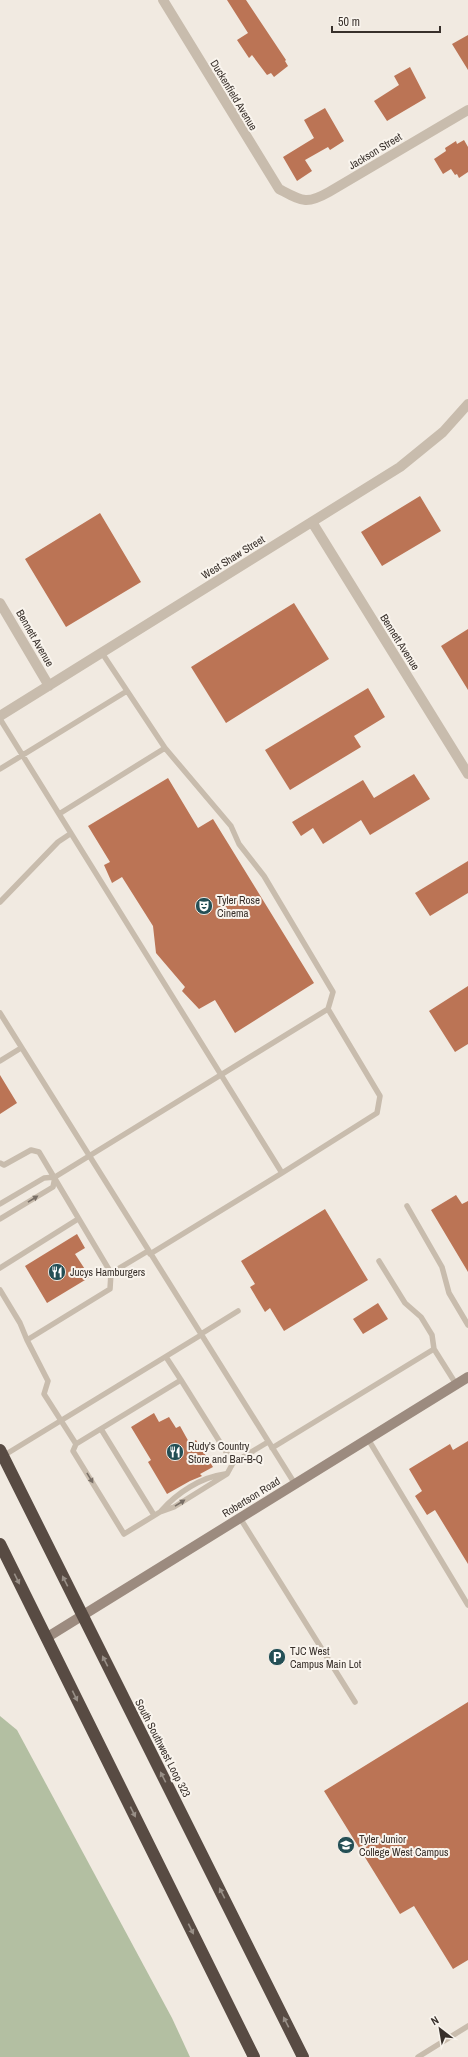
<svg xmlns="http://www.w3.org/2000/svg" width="468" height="2057" font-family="'Archivo Narrow',sans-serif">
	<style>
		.green { fill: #b3bfa2 }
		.building { fill: #bb7455 }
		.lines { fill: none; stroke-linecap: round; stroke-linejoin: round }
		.lane { stroke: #c8bcad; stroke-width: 5.5 }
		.street { stroke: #c8bcad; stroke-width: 10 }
		.secondary { stroke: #9c8b7f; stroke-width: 10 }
		.highway { stroke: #584b43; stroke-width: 12 }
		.oneway { fill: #796f66 }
		.oneway2 { fill: #988f87 }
		.labels { text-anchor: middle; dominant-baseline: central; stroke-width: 4; stroke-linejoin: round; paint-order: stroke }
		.street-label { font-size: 11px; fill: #38302b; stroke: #f9f4ed }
		.poi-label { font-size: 11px; fill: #38302b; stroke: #f9f4ed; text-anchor: start }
	</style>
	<rect width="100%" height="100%" fill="#f1eae1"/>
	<!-- green -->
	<path class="green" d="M0,1716l17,14 155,288 18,39h-190z"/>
	<!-- building -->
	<path class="building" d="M227,0h19l40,60 -1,1 3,5 -14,11 -3,-4 -4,2 -15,-20 -3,3 -12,-18 11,-7z
		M468,35v35l-16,-26z
		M410,67l16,31 -39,23 -13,-20 25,-16 -5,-9z
		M325,108l19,33 -14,9 -2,-3 -23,13 7,11 -15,10 -14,-24 31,-19 -10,-18z
		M464,140l4,7v25l-9,6 -2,-4 -2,1 -4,-6 -8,5 -9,-15 12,-8 -1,-3 11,-7 1,3z
		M420,496l21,35 -59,35 -21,-34z
		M100,513l41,69 -75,45 -41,-68z
		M294,603l35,56 -103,64 -35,-56z
		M468,629v61l-27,-44z
		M368,688l17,29 -31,19 7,11 -71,43 -25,-40z
		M414,774l16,25 -60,36 -9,-15 -38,24 -10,-16 -12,8 -9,-14 71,-42 11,18z
		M168,778l30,50 15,-9 101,164 -79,50 -20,-33 -16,9 -17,-18 3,-4 -29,-34 -3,-27 -31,-49 -10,6 -8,-18 6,-3 -22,-36z
		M468,861v32l-38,23 -15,-23z
		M468,986v58l-13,8 -26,-41z
		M0,1075l17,28 -17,11z
		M456,1195l6,9 6,-3v71l-37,-62z
		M325,1209l43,71 -84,51 -14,-23 -5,4 -15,-25 5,-3 -14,-23z
		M77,1234l8,14 -10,6 15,23 -43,26 -22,-37z
		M378,1303l10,16 -25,15 -10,-15z
		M154,1413l5,9 10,-5 7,11 4,-2 10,18 6,-4 17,27 -13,7 2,2 -12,5 -23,13 -19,-32 3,-2 -20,-33z
		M468,1441v123l-33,-54 -8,5 -12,-19 7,-5 -13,-22 41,-25 3,6z
		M468,1702v258l-15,9 -39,-63 -14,8 -76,-123z"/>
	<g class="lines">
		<!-- lane -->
		<path class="lane" d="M0,719l282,454 -132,81
			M0,769l127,-78
			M59,814l106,-66
			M0,902l58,-60 12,-8
			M0,1013l295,471
			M0,1061l21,-13
			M0,1163l4,2 27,-15 8,2 72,121 37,-22
			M282,1173l95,-60 3,-17 -52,-87
			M55,1177l273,-168 5,-17 -69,-116 -25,-32 -8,-18 -66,-78 -63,-95
			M0,1204l44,-26 11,-1 -2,10 -53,32
			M407,1206l35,61 7,26 19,32
			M379,1261l26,42 16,14 11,18 2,14
			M0,1268l78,-49
			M0,1290l20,33 7,17 21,41 -4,13 32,50
			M201,1334l37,-23
			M27,1340l83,-51 1,-16
			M166,1357l15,23
			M101,1429l53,86
			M368,1439l100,166
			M272,1448l162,-99 22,35
			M3,1456l198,-121
			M233,1463l-52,-83 -105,64 -3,7 51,83 36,-22 14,-5 53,-33 6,-11 35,-21
			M161,1511c16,-18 40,-34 64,-37
			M240,1518l115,184
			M418,2057l50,-31"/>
		<!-- street -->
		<path class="street" d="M163,0l116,189c23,12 27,16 50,3l139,-82
			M312,522l156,252
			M0,603l49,83
			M0,716l400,-249 43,-35 25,-28"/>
		<!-- secondary -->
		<path class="secondary" d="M46,1638l422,-261"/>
		<!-- highway -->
		<path class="highway" d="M0,1450l303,607
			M0,1544l254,513"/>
	</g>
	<!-- one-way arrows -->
	<defs><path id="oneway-solid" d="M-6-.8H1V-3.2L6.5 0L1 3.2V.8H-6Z"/></defs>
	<g class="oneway">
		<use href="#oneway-solid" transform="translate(33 1199) rotate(-32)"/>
		<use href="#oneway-solid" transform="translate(90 1478) rotate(59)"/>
		<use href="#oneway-solid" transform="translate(180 1503) rotate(-32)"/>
	</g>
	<g class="oneway2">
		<use href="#oneway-solid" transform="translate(17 1579) rotate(64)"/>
		<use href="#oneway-solid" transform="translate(65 1581) rotate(-117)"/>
		<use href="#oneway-solid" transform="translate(105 1661) rotate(-117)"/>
		<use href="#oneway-solid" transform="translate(75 1696) rotate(64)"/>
		<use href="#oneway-solid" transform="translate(163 1777) rotate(-117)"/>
		<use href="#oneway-solid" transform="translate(133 1812) rotate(64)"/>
		<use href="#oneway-solid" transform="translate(222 1893) rotate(-117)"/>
		<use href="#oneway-solid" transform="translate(191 1929) rotate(64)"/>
		<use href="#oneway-solid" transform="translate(286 2022) rotate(-117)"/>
	</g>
	<!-- icons -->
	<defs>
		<symbol id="theatre-disc" viewBox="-11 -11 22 22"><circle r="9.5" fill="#244f55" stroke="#f9f4ed"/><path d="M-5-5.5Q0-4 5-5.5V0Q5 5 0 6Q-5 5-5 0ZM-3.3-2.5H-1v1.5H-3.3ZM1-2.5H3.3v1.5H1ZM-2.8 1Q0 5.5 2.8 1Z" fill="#fff"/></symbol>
		<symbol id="restaurant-disc" viewBox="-11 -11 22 22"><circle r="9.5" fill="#244f55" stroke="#f9f4ed"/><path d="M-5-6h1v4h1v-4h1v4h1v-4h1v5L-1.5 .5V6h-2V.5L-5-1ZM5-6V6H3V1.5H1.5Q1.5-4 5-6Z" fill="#fff"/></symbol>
		<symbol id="parking-disc" viewBox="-11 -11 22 22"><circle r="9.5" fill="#244f55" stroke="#f9f4ed"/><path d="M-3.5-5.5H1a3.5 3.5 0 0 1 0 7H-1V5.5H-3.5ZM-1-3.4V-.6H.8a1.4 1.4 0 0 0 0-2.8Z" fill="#fff"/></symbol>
		<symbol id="university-disc" viewBox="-11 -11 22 22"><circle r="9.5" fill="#244f55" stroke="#f9f4ed"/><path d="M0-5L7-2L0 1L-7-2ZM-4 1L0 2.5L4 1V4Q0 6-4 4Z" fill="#fff"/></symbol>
	</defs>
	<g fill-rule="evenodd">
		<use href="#theatre-disc" x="194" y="896" width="20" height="20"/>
		<use href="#restaurant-disc" x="47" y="1262" width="20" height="20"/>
		<use href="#restaurant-disc" x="165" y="1442" width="20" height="20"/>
		<use href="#parking-disc" x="267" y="1647" width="20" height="20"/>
		<use href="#university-disc" x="336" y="1835" width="20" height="20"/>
	</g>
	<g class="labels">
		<!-- street labels -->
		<g class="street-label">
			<text transform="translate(234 95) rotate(59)">Duckenfield Avenue</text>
			<text transform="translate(375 151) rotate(-31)">Jackson Street</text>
			<text transform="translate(233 557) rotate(-32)">West Shaw Street</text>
			<text transform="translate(35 638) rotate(60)">Bennett Avenue</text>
			<text transform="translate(400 642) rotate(58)">Bennett Avenue</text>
			<text transform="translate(251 1497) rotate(-32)">Robertson Road</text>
			<text transform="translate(163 1748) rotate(63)">South Southwest Loop 323</text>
		</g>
		<!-- poi labels -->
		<g class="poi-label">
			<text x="217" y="900">Tyler Rose<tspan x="217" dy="13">Cinema</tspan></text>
			<text x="70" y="1272">Jucys Hamburgers</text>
			<text x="188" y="1446">Rudy's Country<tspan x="188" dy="13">Store and Bar-B-Q</tspan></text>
			<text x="290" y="1651">TJC West<tspan x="290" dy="13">Campus Main Lot</tspan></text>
			<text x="359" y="1839">Tyler Junior<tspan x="359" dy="13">College West Campus</tspan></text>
		</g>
	</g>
	<!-- north arrow -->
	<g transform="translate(440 2029) rotate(329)" stroke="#f9f4ed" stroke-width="3" paint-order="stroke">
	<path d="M0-3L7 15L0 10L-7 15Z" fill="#38302b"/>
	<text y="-6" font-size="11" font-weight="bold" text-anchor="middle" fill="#38302b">N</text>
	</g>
	<!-- scale -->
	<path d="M332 26v6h108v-6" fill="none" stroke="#38302b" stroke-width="2"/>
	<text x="338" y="26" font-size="12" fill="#38302b" stroke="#f9f4ed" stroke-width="3" paint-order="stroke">50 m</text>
</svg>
